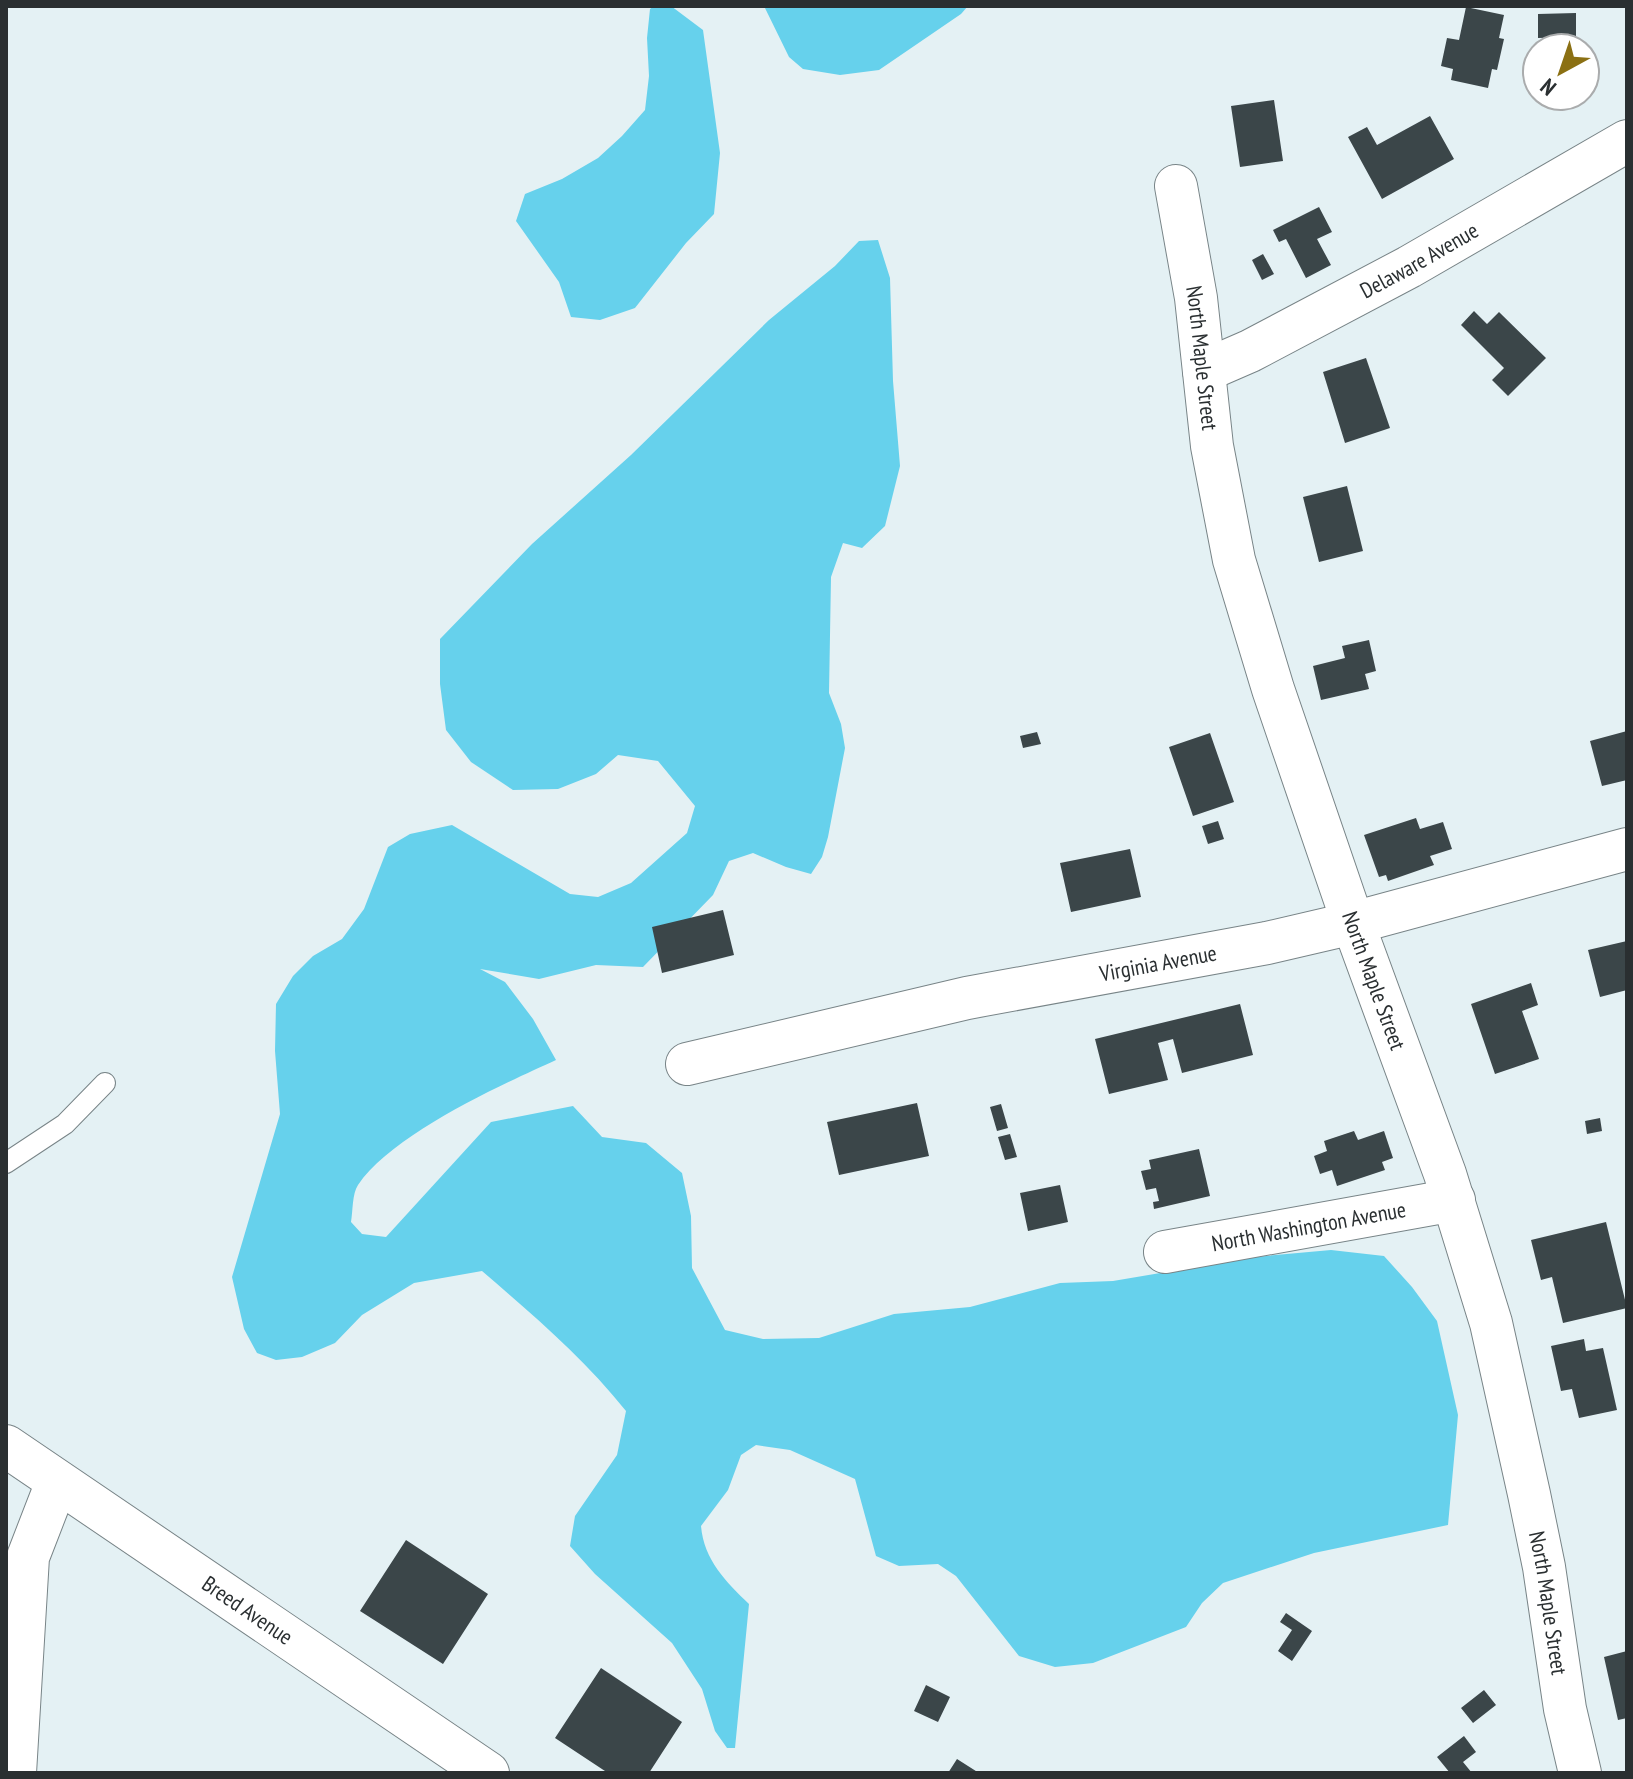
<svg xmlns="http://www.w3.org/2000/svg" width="1633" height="1779" font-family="'PT Sans Narrow',sans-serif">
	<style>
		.green { fill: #66d1ec }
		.building { fill: #3b4649 }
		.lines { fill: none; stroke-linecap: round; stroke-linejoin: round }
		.lane-casing { stroke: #788487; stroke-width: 22 }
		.street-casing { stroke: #788487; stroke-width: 44 }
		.lane { stroke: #fff; stroke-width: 20 }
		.street { stroke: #fff; stroke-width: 42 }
		.labels { text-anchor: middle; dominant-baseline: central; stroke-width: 8; stroke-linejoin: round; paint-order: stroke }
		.street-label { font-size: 22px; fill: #2a2f31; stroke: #fff }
	</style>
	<rect width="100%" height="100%" fill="#e4f1f4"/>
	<!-- green -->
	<path class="green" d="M654,6h17l32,24 17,123 -6,61 -28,29 -51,65 -35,12 -29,-3 -12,-35 -43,-61 9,-27 37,-15 36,-21 24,-22 23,-26 4,-34 -2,-38 3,-29z
		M764,6h204l-7,8 -82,56 -39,5 -37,-6 -14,-12z
		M878,240l12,38 3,103 7,85 -15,60 -23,22 -19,-5 -12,34 -2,116 12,31 4,24 -17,89 -6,20 -11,17 -25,-7 -33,-14 -24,8 -16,34 -70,72 -47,-2 -57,14 -59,-10 25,13 28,37 23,41c-57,26 -163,74 -198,125 -6,9 -5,26 -7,37l11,12 24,3 105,-115 82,-16 29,31 44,6 36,30 9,43 1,52 33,62 38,9 56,-1 75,-24 76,-7 90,-24 53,-2 142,-24 76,-7 53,6 28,31 25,34 21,94 -10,110 -134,28 -91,30 -21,20 -16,24 -93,36 -38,4 -36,-11 -63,-80 -18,-12 -39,2 -23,-10 -21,-77 -65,-29 -34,-5 -15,10 -13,35 -27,36c3,34 25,56 48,78l-14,144h-8l-12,-17 -13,-42 -30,-46 -77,-69 -25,-28 5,-30 42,-61 9,-44c-42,-53 -93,-96 -144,-140l-68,12 -52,32 -27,28 -33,14 -26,3 -19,-7 -13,-24 -12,-52 48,-163 -5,-63 1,-47 17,-28 20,-20 29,-17 22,-30 24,-62 22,-13 42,-9 118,69 28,3 33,-14 56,-50 8,-27 -37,-45 -40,-6 -22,19 -38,15 -45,1 -42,-28 -25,-32 -6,-46v-45l92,-95 99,-89 138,-135 66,-54 24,-25z"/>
	<!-- building -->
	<path class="building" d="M1466,7l38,8 -5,23 5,1 -7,31 -5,-1 -4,19 -37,-8 2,-11 -12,-3 6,-28 12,2z
		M1576,13v24l-38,1v-24z
		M1274,100l9,61 -43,6 -9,-61z
		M1430,116l24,43 -72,40 -34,-62 19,-10 10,18z
		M1319,207l13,25 -15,7 14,26 -25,13 -20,-39 -7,3 -6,-12z
		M1263,254l11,20 -12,6 -10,-20z
		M1474,311l13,13 12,-12 47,46 -38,38 -16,-16 12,-12 -43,-43z
		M1366,358l24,70 -45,15 -22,-71z
		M1347,486l16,65 -44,11 -16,-65z
		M1369,640l7,31 -11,3 4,15 -48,11 -8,-34 32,-8 -3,-12z
		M1627,731v49l-25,6 -12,-45z
		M1037,732l4,12 -18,4 -3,-12z
		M1210,733l24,69 -41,14 -24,-69z
		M1416,818l4,11 23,-7 9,27 -22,7 4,9 -46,16 -2,-6 -7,2 -15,-42z
		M1218,821l6,18 -16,5 -6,-18z
		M1130,849l11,48 -70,15 -11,-49z
		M723,910l11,45 -72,18 -10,-46z
		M1627,941v49l-27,7 -12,-47z
		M1531,983l7,22 -16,6 17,48 -44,15 -24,-70z
		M1240,1004l13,51 -71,18 -9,-34 -15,4 10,37 -59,14 -14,-55z
		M917,1103l12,53 -90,19 -12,-53z
		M1001,1104l7,24 -11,3 -7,-24z
		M1600,1118l2,13 -15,3 -2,-13z
		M1354,1131l4,9 26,-9 9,27 -11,4 3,8 -48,16 -5,-16 -12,4 -6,-18 13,-5 -3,-10z
		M1010,1134l7,23 -12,3 -7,-23z
		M1199,1149l11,47 -56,13 -1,-7 6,-1 -3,-13 -10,2 -5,-19 10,-2 -2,-9z
		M1060,1185l8,37 -40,9 -8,-38z
		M1606,1222l21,86 -64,15 -11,-46 -11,3 -10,-40z
		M1584,1339l2,12 17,-3 14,62 -38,8 -7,-29 -11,2 -10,-45z
		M406,1540l82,54 -45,70 -83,-53z
		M1286,1613l26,18 -20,30 -14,-10 14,-21 -12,-8z
		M1627,1651v67l-9,2 -14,-63z
		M601,1668l81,54 -33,51h-41l-53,-35z
		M926,1685l24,12 -12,25 -24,-11z
		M1484,1690l12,15 -23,18 -12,-15z
		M1464,1736l12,16 -13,10 9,11h-22l-13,-16z
		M957,1759l22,14h-31z"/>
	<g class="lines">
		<defs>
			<path id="lane" d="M6,1163l59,-39 40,-41"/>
			<g id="street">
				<path id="s1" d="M1176,186l20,112 16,148 22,114 39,129 80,234 92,251 46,149 38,171 15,73 21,142 15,64"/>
				<path id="s2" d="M1204,371l46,-20 159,-84 218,-126"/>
				<path id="s3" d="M687,1064l280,-66 300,-55 86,-20 274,-74"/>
				<path id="s4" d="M1165,1252l289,-52"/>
				<path id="s5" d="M6,1446l482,327"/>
				<path d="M15,1773l13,-216 29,-75"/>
			</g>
		</defs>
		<!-- lane casing -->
		<use href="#lane" class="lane-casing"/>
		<!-- street casing -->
		<use href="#street" class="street-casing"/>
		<!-- lane -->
		<use href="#lane" class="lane"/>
		<!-- street -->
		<use href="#street" class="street"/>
	</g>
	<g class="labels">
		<!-- street labels -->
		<g class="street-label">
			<text stroke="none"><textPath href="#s2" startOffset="242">Delaware Avenue</textPath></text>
			<text stroke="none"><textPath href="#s1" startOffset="174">North Maple Street</textPath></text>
			<text stroke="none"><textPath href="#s3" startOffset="482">Virginia Avenue</textPath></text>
			<text stroke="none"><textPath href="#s1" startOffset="822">North Maple Street</textPath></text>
			<text stroke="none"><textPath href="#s4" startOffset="146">North Washington Avenue</textPath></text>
			<text stroke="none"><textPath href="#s1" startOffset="1470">North Maple Street</textPath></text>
			<text stroke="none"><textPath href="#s5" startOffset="292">Breed Avenue</textPath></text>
		</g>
	</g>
	<!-- border -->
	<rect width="1633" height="1779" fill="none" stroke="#2a2f31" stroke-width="16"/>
	<!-- north arrow -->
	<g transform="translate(1561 72) rotate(220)"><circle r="38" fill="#ffffff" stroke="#aaacad" stroke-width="2"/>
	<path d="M0-6L14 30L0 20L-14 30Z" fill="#8b7013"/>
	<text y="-12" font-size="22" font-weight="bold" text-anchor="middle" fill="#2a2f31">N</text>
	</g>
</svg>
